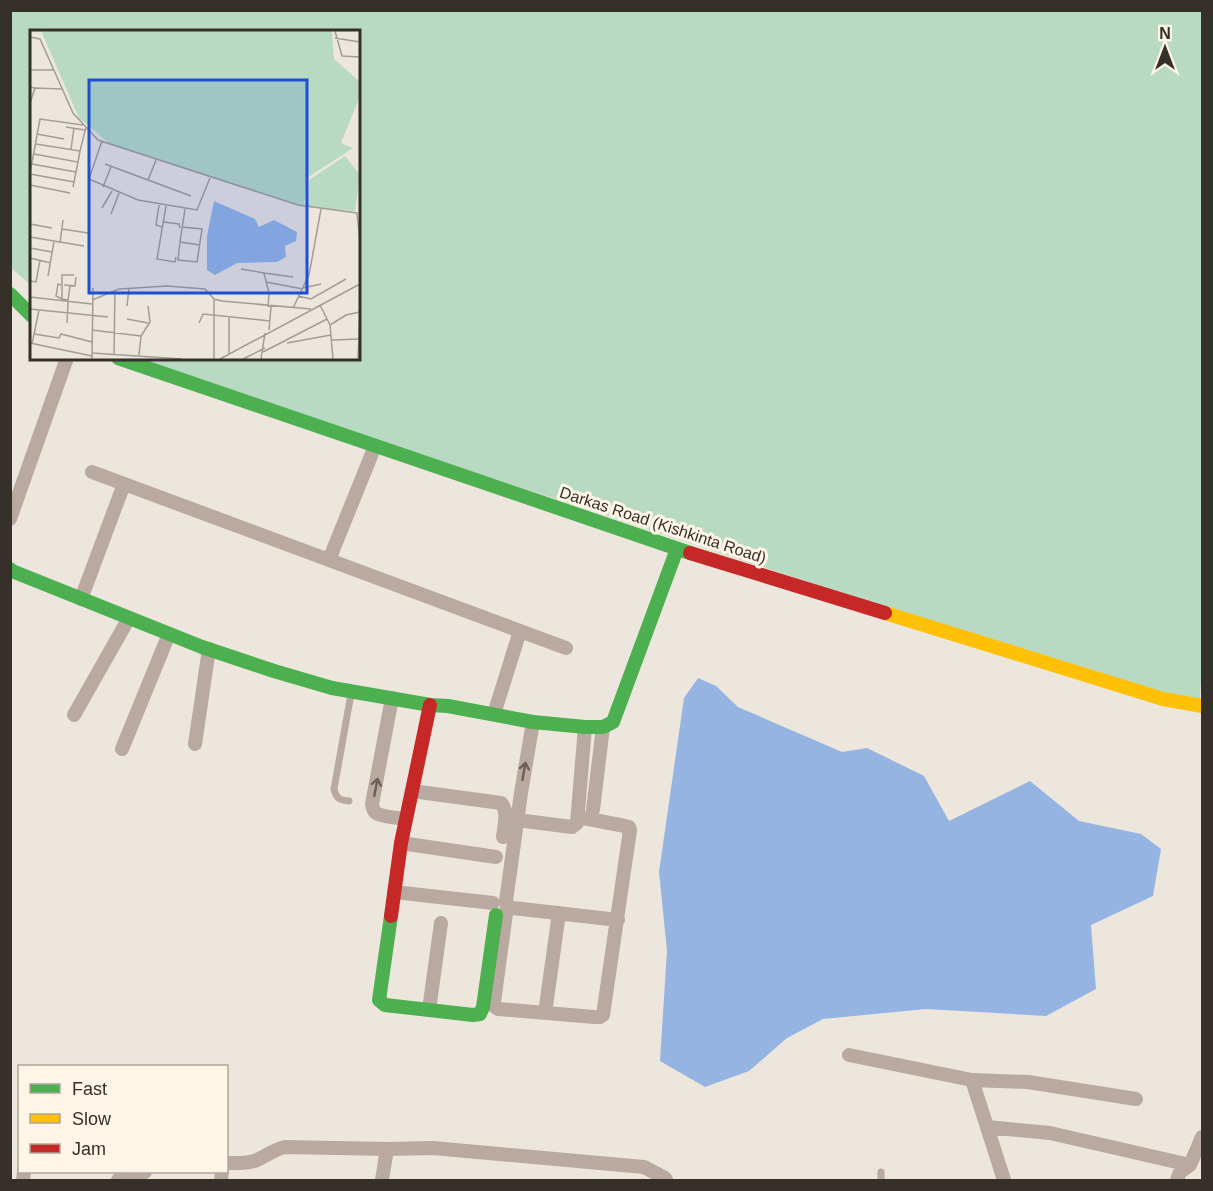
<svg xmlns="http://www.w3.org/2000/svg" width="1213" height="1191" font-family="Helvetica,sans-serif">
	<style>
		.green { fill: #b8dac2 }
		.water { fill: #95b4e1 }
		.lines { fill: none; stroke-linecap: round; stroke-linejoin: round }
		.lane { stroke: #b9a9a0; stroke-width: 7 }
		.street { stroke: #b9a9a0; stroke-width: 14 }
		.fast { stroke: #4caf50; stroke-width: 14 }
		.slow { stroke: #ffc107; stroke-width: 14 }
		.jam { stroke: #c62828; stroke-width: 14 }
		.oneway { stroke: #6a6059 }
		.labels { text-anchor: middle; dominant-baseline: central; stroke-width: 6; stroke-linejoin: round; paint-order: stroke }
		.street-label { font-size: 16px; fill: #353029; stroke: #fef5e6 }
		.inset-road { fill: none; stroke: #a39d94; stroke-width: 1.5 }
		.view { fill: #1d4ed8; fill-opacity: 0.15; stroke: #1d4ed8; stroke-width: 3 }
		.inset-edge { fill: none; stroke: #353029; stroke-width: 3 }
	</style>
	<rect width="100%" height="100%" fill="#ece6dc"/>
	<!-- green -->
	<path class="green" d="M11,11h1191v655l-3,42 -354,-114 -715,-235 228,-1v-326h-326l-1,253 -20,-17z"/>
	<!-- water -->
	<path class="water" d="M698,678l18,8 22,21 104,45 25,-4 57,28 25,45 81,-40 49,40 62,13 20,15 -8,47 -62,29 5,64 -50,27 -120,-7 -103,10 -36,19 -38,33 -44,16 -45,-26 7,-110 -8,-79 25,-174z"/>
	<g class="lines">
		<!-- lane -->
		<path class="lane" d="M349,801c-10,-1 -13,-3 -15,-12l17,-95
			M881,1180v-8"/>
		<!-- street -->
		<path class="street" d="M92,472l474,176
			M10,519l57,-161
			M329,560l46,-114
			M81,599l43,-115
			M392,698l-20,106c1,4 1,7 4,9 6,4 23,5 30,6
			M494,714l26,-83
			M74,715l55,-97
			M533,722l-12,71 -15,108 1,5 6,2 105,12
			M195,744l14,-95
			M122,749l47,-115
			M412,791l89,12c8,9 3,23 2,34
			M593,810l10,-83
			M517,820l55,7 5,-4 8,-96
			M401,843l95,14
			M394,892l99,11
			M507,906l-13,96 1,5 3,2 96,8h6l3,-2 27,-185 -1,-3 -4,-1 -47,-9
			M429,1010l12,-87
			M545,1013l14,-100
			M849,1055l123,25 32,100
			M972,1080l56,2 108,17
			M987,1127l63,6 140,32
			M226,1163c11,0 21,1 31,-3 11,-5 16,-10 28,-13l102,2 46,-1 211,19 21,11 1,2
			M23,1180l1,-8
			M118,1180l27,-8
			M221,1180l1,-8
			M382,1180l5,-31
			M1177,1180l3,-8 10,-7 12,-28"/>
		<!-- fast -->
		<path class="fast" d="M10,294l22,22
			M118,358l572,195
			M10,569l2,2 190,76 72,24 58,17 98,17 18,1 85,16 52,5h18l10,-5 64,-173
			M391,916l-12,84 6,5 88,10 7,-1 3,-7 13,-92"/>
		<!-- slow -->
		<path class="slow" d="M885,613l278,86 39,7"/>
		<!-- jam -->
		<path class="jam" d="M690,553l195,60
			M391,916l10,-73 29,-138"/>
	</g>
	<!-- one-way arrows -->
	<defs><path id="oneway-shaft" d="M-6 0H5M1.5-3L5.5 0L1.5 3" fill="none" stroke-width="1.6" stroke-linecap="round" stroke-linejoin="round" transform="scale(1.5)"/></defs>
	<g class="oneway">
		<use href="#oneway-shaft" transform="translate(524 771) rotate(-80)"/>
		<use href="#oneway-shaft" transform="translate(376 787) rotate(-79)"/>
	</g>
	<g class="labels">
		<!-- street labels -->
		<g class="street-label">
			<text transform="translate(663 525) rotate(18)">Darkas Road (Kishkinta Road)</text>
		</g>
	</g>
	<!-- overview -->
	<g transform="translate(30 30)">
		<rect width="330" height="330" fill="#ece6dc"/>
		<path d="M11,1h291l2,28 26,23v14l-19,47 12,5 -46,30 -3,29 -195,-64 -30,-25zM315,126l15,19 -5,36 -47,-4 1,-27z" fill="#b8dac2"/>
		<path d="M184,171l41,18 4,8 15,-7 23,12 -1,9 -11,5 1,11 -9,5 -40,1 -22,12 -8,-5v-34z" fill="#95b4e1"/>
		<path class="inset-road" d="M305,1l7,25 18,1M0,7l10,2 33,74 25,27 200,65 59,8 3,29M305,8l25,4M0,40h24M0,57l5,1 -5,15M5,58l27,1M36,97l19,3M7,104l27,5M72,111l-13,38 49,21 59,10 13,-32M6,114l44,7 -2,11M41,119l3,-21M50,121l6,-24M4,124l44,8 -5,25M2,134l44,8M75,134l86,32M0,143l10,-54 43,6M0,144l44,8M118,150l8,-20M0,155l40,8M73,157l8,-20M129,175l-3,20 6,2M136,176l-9,53 18,3 1,-5M72,178l10,-17M155,179l-5,33 20,3M81,184l8,-21M133,192l16,2 1,4M0,194l22,4M32,199l26,4M0,207l54,9M150,212l-2,18 19,2 5,-33 -20,-2M30,213l3,-23M0,218l22,4M0,228l21,5M211,239l23,4 5,20 -1,14M234,243l29,4M18,246l6,-34M0,251l6,1 4,-22M236,252l37,7M31,255l-3,-1 -2,12 6,3M34,255l11,1 1,-9M40,256l-2,14 -6,-1v-24h12M273,258l18,-4M268,266l13,3 35,-20M0,267l62,7M62,270l27,-11 48,-3 38,3 9,10 8,2 89,8M290,275l10,20 3,34M97,276l2,-18M263,278l16,-33 12,-66M0,279l78,8M199,287v37M97,289l21,4M37,293l1,-21M169,293l4,-9 67,7M300,295l16,-10 14,-3M62,300l49,6M239,300l2,-23M4,304l25,4 2,-4 31,8M302,310l28,-1M0,313l62,13M257,313l44,-8M2,314l7,-34M233,322l64,-33M62,323l90,6M84,325l1,-65M109,325l2,-19 9,-14 -2,-16M62,329l1,-71M184,329v-60M190,329l140,-75M213,329l22,-11M231,329l4,-26M328,329l2,-47"/>
		<path class="view" d="M59,50h218v213h-218z"/>
		<rect width="330" height="330" class="inset-edge"/>
	</g>
	<!-- border -->
	<rect width="1213" height="1191" fill="none" stroke="#353029" stroke-width="24"/>
	<!-- legend -->
	<rect x="18" y="1065" width="210" height="108" fill="#fef5e6" stroke="#aea69a" stroke-width="1.5"/>
	<rect x="30" y="1084" width="30" height="9" fill="#4caf50" stroke="#aea69a" stroke-width="1.5"/>
	<text x="72" y="1095" font-size="18" fill="#353029">Fast</text>
	<rect x="30" y="1114" width="30" height="9" fill="#ffc107" stroke="#aea69a" stroke-width="1.5"/>
	<text x="72" y="1125" font-size="18" fill="#353029">Slow</text>
	<rect x="30" y="1144" width="30" height="9" fill="#c62828" stroke="#aea69a" stroke-width="1.5"/>
	<text x="72" y="1155" font-size="18" fill="#353029">Jam</text>
	<!-- north arrow -->
	<g transform="translate(1165 48)" stroke="#fef5e6" stroke-width="4.5" paint-order="stroke">
	<path d="M0-4.5L10 22L0 15L-10 22Z" fill="#353029"/>
	<text y="-9" font-size="16" font-weight="bold" text-anchor="middle" fill="#353029">N</text>
	</g>
</svg>
